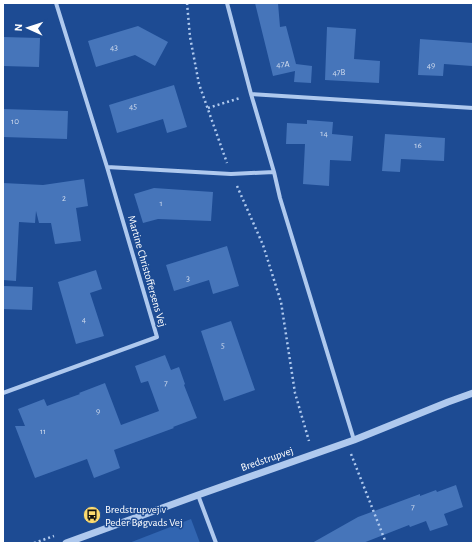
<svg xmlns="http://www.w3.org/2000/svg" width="476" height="546" font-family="'Alegreya Sans',sans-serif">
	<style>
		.green { fill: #3165b1 }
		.building { fill: #4675ba }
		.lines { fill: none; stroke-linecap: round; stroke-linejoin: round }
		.path { stroke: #afc9ee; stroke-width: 2.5; stroke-dasharray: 2 3; stroke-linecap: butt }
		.minor { stroke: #afc9ee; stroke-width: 4 }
		.tertiary { stroke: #afc9ee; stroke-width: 7 }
		.labels { text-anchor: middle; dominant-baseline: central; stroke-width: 3; stroke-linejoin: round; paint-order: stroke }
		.number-label { font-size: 9px; fill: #d1dcee }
		.street-label { font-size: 11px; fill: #fff; stroke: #1d4b93 }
		.poi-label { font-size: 11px; fill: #fff; stroke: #1d4b93; text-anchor: start }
	</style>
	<rect width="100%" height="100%" fill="#1d4b93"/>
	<!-- green -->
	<path class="green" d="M191,519l9,24h-71z"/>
	<!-- building -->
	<path class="building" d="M255,3h23l2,24 6,-1 10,38 16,2 -1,17 -17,-1 1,-11 -22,5z
		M138,26l30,16 -13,24 -20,-11 -39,12 -8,-26z
		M327,27l29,2 -2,30 26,2 -1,22 -54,-3z
		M3,37l37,1 -1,29 -36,-1z
		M420,39l53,4 -1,23 -28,-2 -1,12 -25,-1z
		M174,85l13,42 -20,6 -4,-14 -46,14 -8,-28z
		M3,109l65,2 -1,28 -64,-2z
		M307,120l26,2 -1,12 21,2 -2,25 -21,-1 -1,26 -26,-2 2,-40h-19l1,-21 20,1z
		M385,134l60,4 -1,23 -43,-2 -1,13 -18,-1z
		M84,179l4,27 -12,2 5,33 -26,3 -4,-21h-12l-3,-12 -1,12 -16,-1 -3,59 -13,-1v-97l40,2z
		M154,188l59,4 -2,29 -53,-2 -15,4 -9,-29z
		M227,246l12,40 -26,8 -4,-14 -35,11 -8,-26z
		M96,270l6,19 -12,4 14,43 -28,8 -18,-62z
		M3,286l30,1 -1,23 -29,-1z
		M231,321l24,69 -31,11 -23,-70z
		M165,355l6,15 8,-3 6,17 -1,1 13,33 -24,9 1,1 -60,22 6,18 -26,10 -7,-19 -52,19 -20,-52h10l-7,-17 26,-10 3,7 33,-12 -1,-1 26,-10 16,42 38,-14 -11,-30 -7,2 -6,-17z
		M456,485l7,22 -19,7 4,11 -18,6 -4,-10 -16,6 -1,-2 -46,18h-51l46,-26 62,-23v2l16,-6 1,2z"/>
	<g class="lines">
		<!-- path -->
		<path class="path" d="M187,3l3,34 9,47 28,79
			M208,108l32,-10
			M237,186l26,59 18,57 14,91 14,48
			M351,454l35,89
			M34,543l20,-7"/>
		<!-- minor -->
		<path class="minor" d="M227,3l24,91 23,78 6,26 74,242
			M251,94l222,14
			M107,167l124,7 43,-2
			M3,393l154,-56 -50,-170 -51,-164
			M198,495l18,48"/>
		<!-- tertiary -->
		<path class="tertiary" d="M66,543l132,-48 156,-55 94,-38 25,-9"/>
	</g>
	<!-- icons -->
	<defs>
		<symbol id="bus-disc" viewBox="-11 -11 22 22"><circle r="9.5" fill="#fddb6e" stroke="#1d4b93"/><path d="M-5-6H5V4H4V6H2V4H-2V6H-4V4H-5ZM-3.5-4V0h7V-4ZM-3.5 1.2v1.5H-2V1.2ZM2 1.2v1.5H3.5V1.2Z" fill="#111"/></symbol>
	</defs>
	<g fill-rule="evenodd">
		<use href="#bus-disc" x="82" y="505" width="20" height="20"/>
	</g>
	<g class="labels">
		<!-- number labels -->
		<g class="number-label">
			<text x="114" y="47">43</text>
			<text x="283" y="64">47A</text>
			<text x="431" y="65">49</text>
			<text x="339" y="72">47B</text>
			<text x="133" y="106">45</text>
			<text x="15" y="121">10</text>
			<text x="324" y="133">14</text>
			<text x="418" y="145">16</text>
			<text x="64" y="198">2</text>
			<text x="161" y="203">1</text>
			<text x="188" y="278">3</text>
			<text x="84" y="319">4</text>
			<text x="223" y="345">5</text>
			<text x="166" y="383">7</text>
			<text x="98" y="411">9</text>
			<text x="43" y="431">11</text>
			<text x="413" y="507">7</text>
		</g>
		<!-- street labels -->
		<g class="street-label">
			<text transform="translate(147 271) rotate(74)">Martine Christoffersens Vej</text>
			<text transform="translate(267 459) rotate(-19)">Bredstrupvej</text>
		</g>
		<!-- poi labels -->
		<g class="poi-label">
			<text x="105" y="509">Bredstrupvej v<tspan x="105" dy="13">Peder Bøgvads Vej</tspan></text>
		</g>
	</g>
	<!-- border -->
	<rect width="476" height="546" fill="none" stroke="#ffffff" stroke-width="8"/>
	<!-- north arrow -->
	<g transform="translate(28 28) rotate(273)" stroke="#1d4b93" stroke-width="3" paint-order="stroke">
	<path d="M0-3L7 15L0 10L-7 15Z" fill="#ffffff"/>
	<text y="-6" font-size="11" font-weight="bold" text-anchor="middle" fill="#ffffff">N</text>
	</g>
</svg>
